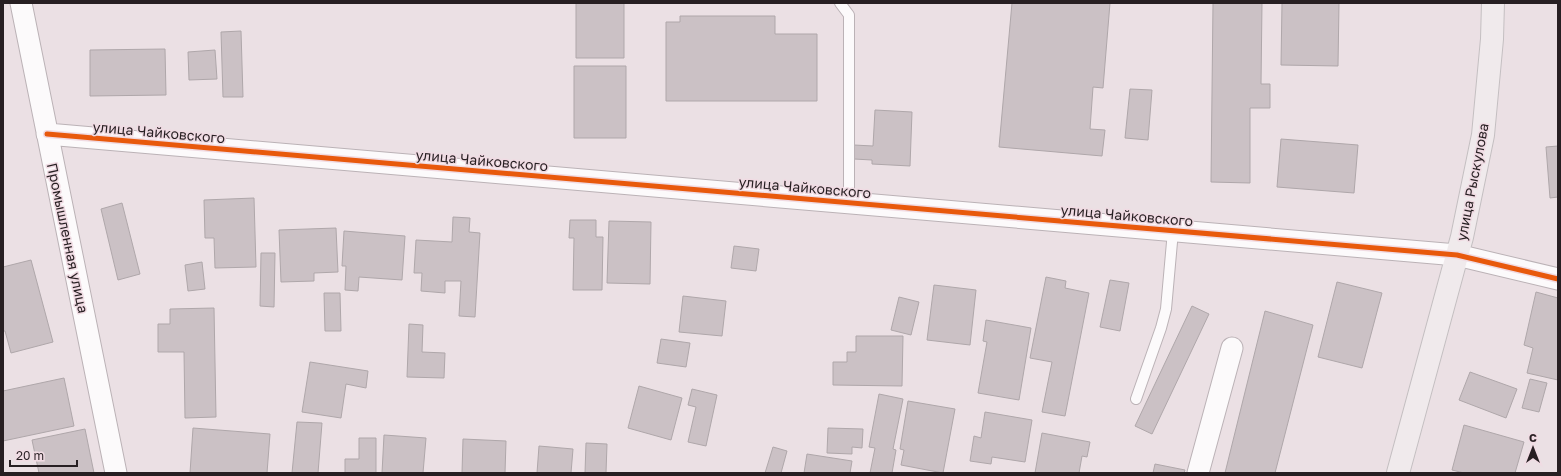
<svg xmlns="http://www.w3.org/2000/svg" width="1561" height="476" font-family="'Golos Text',sans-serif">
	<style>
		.building { fill: #cbc1c5; stroke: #afa7aa }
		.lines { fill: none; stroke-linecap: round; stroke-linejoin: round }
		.lane-casing { stroke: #bbb2b6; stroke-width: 12 }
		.street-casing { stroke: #bbb2b6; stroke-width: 23 }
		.primary-casing { stroke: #c4bfc1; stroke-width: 24 }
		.lane { stroke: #fcfafb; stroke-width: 10 }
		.street { stroke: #fcfafb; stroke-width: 21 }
		.primary { stroke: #f0eaec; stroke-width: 22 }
		.cycleway-casing { stroke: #f0dbe3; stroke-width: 8 }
		.cycleway { stroke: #e8590c; stroke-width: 5 }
		.labels { text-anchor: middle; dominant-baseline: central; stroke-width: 3; stroke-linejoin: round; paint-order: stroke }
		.street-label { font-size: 14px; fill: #271f22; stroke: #f0dbe3 }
	</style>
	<rect width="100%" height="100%" fill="#ebe0e4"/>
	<!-- building -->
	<path class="building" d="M576,3h48v55h-48z
		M1012,3h98l-7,85 -10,-1 -3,42 15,1 -3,26 -103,-9z
		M1213,3h49l-1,81h9v24h-20v75l-39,-1z
		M1282,3h57l-1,63 -57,-1z
		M680,16h95v18h42v67h-151v-79h14z
		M241,31l2,66h-20l-2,-65z
		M165,49l1,46 -76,1v-46z
		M215,50l2,29 -28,1 -1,-28z
		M574,66h52v72h-52z
		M1130,89l22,1 -4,50 -23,-2z
		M875,110l37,2 -2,54 -38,-2v-4l-18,-1v-14l19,1z
		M1281,139l77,6 -4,48 -77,-6z
		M1558,146v51l-8,1 -4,-51z
		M254,198l2,69 -41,1 -1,-30h-9l-1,-38z
		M122,203l18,71 -22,6 -17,-71z
		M453,217l17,1 -1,14 11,1 -5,84 -16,-1 2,-35h-16v12l-24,-2 1,-18h-8l2,-33 36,2z
		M570,220h26v17h7l-1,53h-29l1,-52h-5z
		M609,221l42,1 -1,62 -43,-1z
		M336,228l2,44 -24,1v8l-33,1 -2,-52z
		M344,231l61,5 -3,44 -43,-3 -1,14 -13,-1 1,-24h-4z
		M734,246l25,3 -3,22 -25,-3z
		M261,253h14l-1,54 -14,-1z
		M31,260l22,82 -42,11 -6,-22h-2v-64z
		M202,262l3,27 -17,2 -3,-26z
		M1046,277l20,4 -1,7 24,5 -24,123 -23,-4 10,-50 -22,-4z
		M1110,280l19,3 -9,48 -20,-4z
		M1337,282l45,11 -20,75 -44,-11z
		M934,285l42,5 -6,55 -43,-5z
		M1536,292l22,6v82l-31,-7 6,-25 -9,-3z
		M324,293h16l1,38h-16z
		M683,296l43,5 -4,35 -43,-4z
		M899,297l20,5 -8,33 -20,-5z
		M1192,306l17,8 -57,120 -17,-8z
		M214,308l2,109 -31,1 -1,-66h-26v-28h12v-15z
		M1265,311l48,14 -38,148h-50z
		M986,320l45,8 -12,72 -41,-7 9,-51 -4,-1z
		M409,324l14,1 -1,27 23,1 -1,25 -37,-1z
		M856,336h47l-1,50 -69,-1v-23h14v-10h9z
		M661,339l29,4 -4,24 -29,-4z
		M310,362l58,9 -2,17 -20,-4 -5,34 -39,-6z
		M1470,372l47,17 -11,29 -47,-18z
		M64,378l10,48 -71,15v-50z
		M1530,379l17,4 -8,29 -17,-4z
		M639,386l43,12 -11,42 -43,-12z
		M692,389l25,6 -11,51 -18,-4 8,-35 -8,-2z
		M879,394l24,5 -10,50 3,1 -4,23h-22l5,-25 -6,-1z
		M908,401l47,8 -12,64 -42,-8 3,-15 -4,-1z
		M985,412l47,8 -7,42 -33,-5 -1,7 -21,-3 4,-25 7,2z
		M297,422l25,1 -4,50h-26z
		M1464,425l60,17 -9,31h-51l-12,-3z
		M193,428l77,6 -3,39h-77z
		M828,428l35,1 -1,19 -10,-1v7l-25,-1z
		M85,429l9,44h-55l-7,-33z
		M1042,433l48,9 -3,15 -5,-1 -3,17h-44z
		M384,435l42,3 -3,35h-41z
		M359,438h17v35h-31v-14h14z
		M463,439l43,2 -1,32h-43z
		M586,443l21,1 -1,29h-21z
		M539,446l34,3 -2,24h-34z
		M773,447l14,4 -6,22h-16z
		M807,454l45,7 -2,12h-46z
		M1155,464l30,6 -1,3h-31z"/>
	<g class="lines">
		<defs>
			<path id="lane" d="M840,3l9,12v188
				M1136,399l25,-71 5,-19 7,-78"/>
			<path id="street" d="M21,3l95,470
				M47,134l1410,121 101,24
				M1198,473l34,-125"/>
			<path id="primary" d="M1398,473l64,-236 21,-102 9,-96 1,-36"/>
		</defs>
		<!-- lane casing -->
		<use href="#lane" class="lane-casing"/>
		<!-- street casing -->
		<use href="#street" class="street-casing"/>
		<!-- primary casing -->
		<use href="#primary" class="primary-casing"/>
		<!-- lane -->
		<use href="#lane" class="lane"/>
		<!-- street -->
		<use href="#street" class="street"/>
		<!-- primary -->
		<use href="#primary" class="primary"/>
		<defs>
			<path id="cycleway" d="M47,134l1410,121 101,24"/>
		</defs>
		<!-- cycleway casing -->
		<use href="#cycleway" class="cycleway-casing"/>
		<!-- cycleway -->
		<use href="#cycleway" class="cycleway"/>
	</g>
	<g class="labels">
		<!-- street labels -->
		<g class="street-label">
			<text transform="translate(159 132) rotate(5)">улица Чайковского</text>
			<text transform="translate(482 160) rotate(5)">улица Чайковского</text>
			<text transform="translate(1472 182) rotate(-79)">улица Рыскулова</text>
			<text transform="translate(805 187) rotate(5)">улица Чайковского</text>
			<text transform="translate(1127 215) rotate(5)">улица Чайковского</text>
			<text transform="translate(68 238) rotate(78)">Промышленная улица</text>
		</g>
	</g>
	<!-- border -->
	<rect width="1561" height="476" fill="none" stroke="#271f22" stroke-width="8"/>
	<!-- north arrow -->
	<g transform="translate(1533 448)" stroke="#f0dbe3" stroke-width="3" paint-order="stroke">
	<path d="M0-3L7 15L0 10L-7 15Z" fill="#271f22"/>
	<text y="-6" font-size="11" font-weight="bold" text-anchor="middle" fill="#271f22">С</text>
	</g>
	<!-- scale -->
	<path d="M10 460v6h67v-6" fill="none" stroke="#271f22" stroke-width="2"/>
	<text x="16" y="460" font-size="12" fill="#271f22" stroke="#f0dbe3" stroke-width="3" paint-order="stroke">20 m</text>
</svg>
